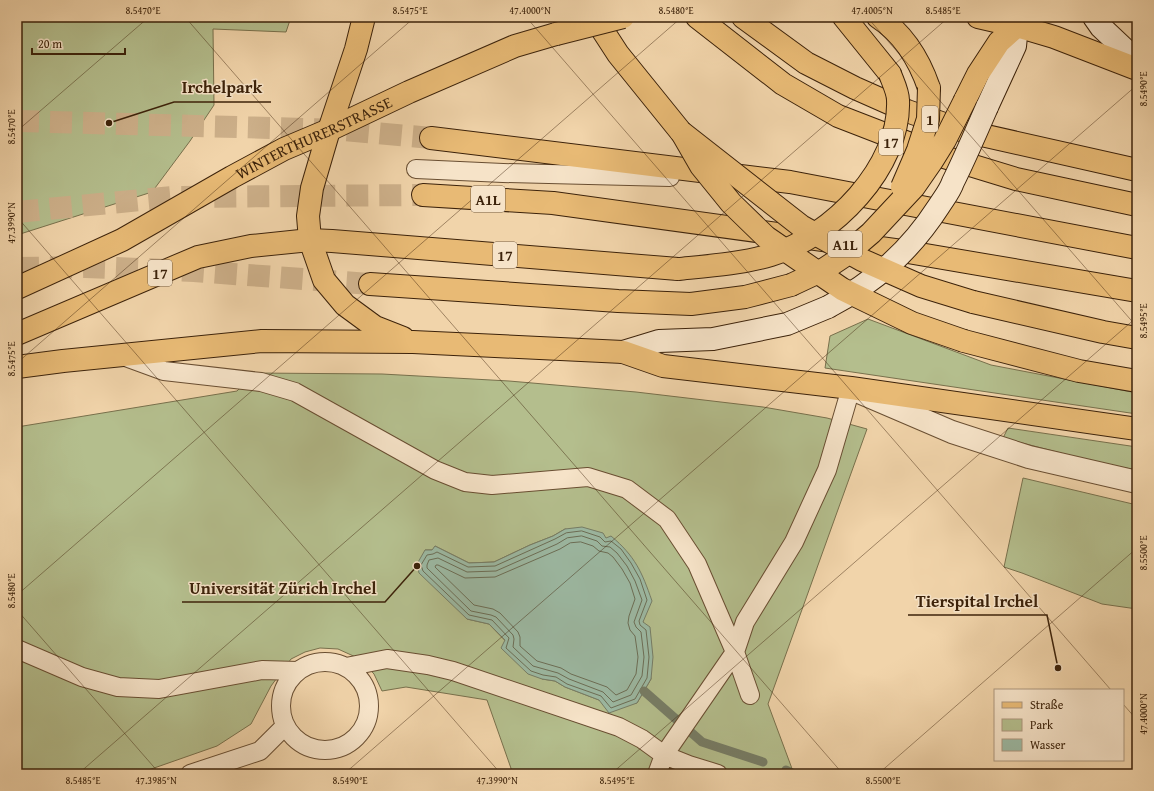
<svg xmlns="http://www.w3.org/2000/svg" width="1154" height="791" font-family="'Gentium Book Plus',serif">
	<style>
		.green { fill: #b4be8d; stroke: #78704c; fill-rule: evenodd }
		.water { fill: #9cb9a3; stroke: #767d66 }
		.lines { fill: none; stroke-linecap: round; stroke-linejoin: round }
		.shore { stroke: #6c6e56; stroke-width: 1 }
		.stream { stroke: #767d66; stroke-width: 9 }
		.highway-tunnel { stroke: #cdb08a; stroke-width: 22; stroke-dasharray: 22 11; stroke-linecap: butt }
		.lane-casing { stroke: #694e32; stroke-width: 20 }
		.street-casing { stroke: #694e32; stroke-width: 24 }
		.secondary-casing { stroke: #3c220a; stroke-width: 24 }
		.primary-casing { stroke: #3c220a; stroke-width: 24 }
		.highway-casing { stroke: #3c220a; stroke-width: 24 }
		.lane { stroke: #f6e3c8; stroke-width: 18 }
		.street { stroke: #f6e3c8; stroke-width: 22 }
		.secondary { stroke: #f6e3c8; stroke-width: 22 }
		.primary { stroke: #e8ba75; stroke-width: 22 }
		.highway { stroke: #e8ba75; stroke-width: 22 }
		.secondary-bridge-casing { stroke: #3c220a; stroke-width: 24; stroke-linecap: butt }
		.primary-bridge-casing { stroke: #3c220a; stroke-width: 24; stroke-linecap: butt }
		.highway-bridge-casing { stroke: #3c220a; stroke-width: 24; stroke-linecap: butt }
		.secondary-bridge { stroke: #f6e3c8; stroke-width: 22 }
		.primary-bridge { stroke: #e8ba75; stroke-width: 22 }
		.highway-bridge { stroke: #e8ba75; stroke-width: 22 }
		.ticks { fill: none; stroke: #3c220a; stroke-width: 1; stroke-opacity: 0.45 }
		.labels { text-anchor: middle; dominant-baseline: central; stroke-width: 3; stroke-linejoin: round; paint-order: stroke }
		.shield { fill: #f6e3c8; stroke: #745c43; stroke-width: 1 }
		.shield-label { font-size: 15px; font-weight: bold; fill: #3c220a }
		.street-label { font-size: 16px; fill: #3c220a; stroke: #f6e3c8 }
		.leader { fill: none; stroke: #3c220a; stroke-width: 1.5 }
		.callout-dot { fill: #3c220a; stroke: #f6e3c8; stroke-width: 1.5 }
		.callout-label { font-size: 17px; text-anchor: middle; font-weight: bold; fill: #3c220a; stroke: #f6e3c8; stroke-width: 3; stroke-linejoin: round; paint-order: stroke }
		.neatline { fill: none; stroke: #3c220a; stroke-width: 1.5 }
		.ticks-label { font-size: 10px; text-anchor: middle; fill: #3c220a }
	</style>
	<rect width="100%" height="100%" fill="#f1d4aa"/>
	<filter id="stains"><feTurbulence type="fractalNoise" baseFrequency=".005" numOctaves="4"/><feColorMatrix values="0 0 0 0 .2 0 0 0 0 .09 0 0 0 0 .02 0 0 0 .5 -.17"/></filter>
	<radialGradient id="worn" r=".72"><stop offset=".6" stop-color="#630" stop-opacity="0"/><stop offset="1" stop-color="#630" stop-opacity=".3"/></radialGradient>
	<!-- green -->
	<path class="green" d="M17,17h274l-5,15 -73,-3 1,76 -24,36 -38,51 -135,43z
		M868,319l123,46 146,28v21l-312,-46 5,-32z
		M255,373l127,1 127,7 127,11 127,15 64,11 40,11 -99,275 26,70h-281l-26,-74 -81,-13 -24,4 -8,-17 -14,-15 -22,-10 -18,-1 -15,4 -14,7 -20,27 -20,38 -34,22 -80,28h-120v-347l220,-36zM565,529l41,9 37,84 8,57 -14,24 -38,-3 -34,-13 -10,-6 -13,-2 -53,-55 -22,-5 -42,-69h8l2,-4 34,17 25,-1 36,-17 23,-9z
		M1008,428l129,19v23l-34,-6 -100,-26z
		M1023,478l114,27v104l-35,-5 -80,-31 -18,-6z"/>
	<!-- water -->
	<path class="water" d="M582,527l21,6 3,5 5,-2c24,20 31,36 41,65l-9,21 7,5 3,30 -2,22 -14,24 -28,10 -10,-13 -34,-13 -10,-6 -13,-2 -14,-5 -27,-26 4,-8 -16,-16 -22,-5 -48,-46 -2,-9 8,-14h7l3,-4 34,17 25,-1 36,-17 23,-9 12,-7z"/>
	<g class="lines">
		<!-- shore -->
		<path class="shore" d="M582,531l18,6 5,5 6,-1 10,8 10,14 9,16 7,21 -8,21 1,4 6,5 3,27 -2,21 -12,21 -24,9 -10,-12 -34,-12 -11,-7 -13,-2 -12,-4 -25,-23 3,-10 -17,-18 -23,-5 -46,-44 -2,-6 6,-10 6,-1 4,-2 31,15 27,-1 60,-27 11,-6z
			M582,536l15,5 5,5 8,1 7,6 10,13 8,15 7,19 -8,22 2,5 5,5 3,25 -2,19 -11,19 -18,7 -10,-10 -34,-13 -11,-6 -25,-7 -20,-19 1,-8 -1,-4 -17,-18 -5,-2 -20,-4 -44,-43v-3l2,-5 9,-2 29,14 29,-1 61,-27 10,-6z
			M581,542l12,4 6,5 9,2 5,4 9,12 8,14 5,16 -6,17 -1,7 2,7 5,6 3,21 -2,17 -9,16 -11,5 -9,-8 -36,-13 -10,-6 -24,-7 -17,-15v-9l-2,-5 -18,-19 -7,-4 -19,-4 -39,-38 1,-2h2l27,13 30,-1 65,-28 10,-6z"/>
		<!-- stream -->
		<path class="stream" d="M644,691l58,51 61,20
			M786,770l8,4"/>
		<!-- highway-tunnel -->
		<path class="highway-tunnel" d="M17,121l326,9 88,8
			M17,212l155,-15 251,-2
			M17,268l69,-1 108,4 176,13"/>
		<defs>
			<path id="lane" d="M416,169l87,4 167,4
				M123,356l41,15 97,11 34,10 140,78 30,12 27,3 96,-8 39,12 40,30 30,45 38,88 15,43
				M17,649l65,28 36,10 41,2 103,-19 36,1
				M281 706a44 44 0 1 1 88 0a44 44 0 1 1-88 0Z
				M346,667l41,-8 41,6 25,6 166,56 23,12 22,16 25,10 29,9
				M190,774l70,-23 25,-25
				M657,774l7,-19 71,-103 10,-30 49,-80 33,-72 24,-82"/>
			<path id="street" d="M861,393l91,39 77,25 108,25"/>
			<path id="secondary" d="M1094,17l7,10 36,34
				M987,107l28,-61 2,-20 5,-9
				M623,352l36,-11 54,-2 74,-15 41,-17"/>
			<g id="primary">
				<path d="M364,17l-8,32 -27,81 -17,58 -4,28 2,24 14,40 21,25 30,22 28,11"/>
				<path d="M594,17l24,37 63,78"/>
				<path d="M743,17l63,46 49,25 52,23 57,20 173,39"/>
				<path d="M844,17l46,57"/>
				<path d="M978,17l39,9 37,11 83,32"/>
				<path id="s1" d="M17,288l105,-48 110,-63 52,-28 45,-19 80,-38 106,-46 41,-12"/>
				<path d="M17,334l181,-77 53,-11 59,-6 22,1 346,28"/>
				<path d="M964,341l115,30 58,10"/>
				<path d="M17,367l46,-6 199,-20 151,1 210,10 40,14 188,22 286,41"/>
			</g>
			<path id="highway" d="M697,17l86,67 55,32 106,41 72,22 121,26
				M878,17c26,17 41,42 51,71
				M965,100l13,-26 21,-32 18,-16
				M431,138l359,44 347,66
				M423,195l130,8 349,48 235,40
				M370,284l248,17 73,3 54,-7 46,-12
				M973,302l130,30 34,6"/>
		</defs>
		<!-- lane casing -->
		<use href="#lane" class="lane-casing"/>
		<!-- street casing -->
		<use href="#street" class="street-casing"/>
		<!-- secondary casing -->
		<use href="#secondary" class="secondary-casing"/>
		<!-- primary casing -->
		<use href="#primary" class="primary-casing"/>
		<!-- highway casing -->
		<use href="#highway" class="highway-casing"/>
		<!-- lane -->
		<use href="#lane" class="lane"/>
		<!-- street -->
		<use href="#street" class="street"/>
		<!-- secondary -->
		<use href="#secondary" class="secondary"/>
		<!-- primary -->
		<use href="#primary" class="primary"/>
		<!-- highway -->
		<use href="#highway" class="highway"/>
		<defs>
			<path id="secondary-bridge" d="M828,307c47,-25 82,-56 111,-101 5,-8 11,-15 14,-24 12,-24 23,-50 34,-75"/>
			<path id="primary-bridge" d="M556,34l67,-17
				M682,133l19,33 30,37 35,34 76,52 70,34 52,18
				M678,269c31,-3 62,-5 93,-14 61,-18 130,-88 127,-155 0,-8 -5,-18 -8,-26"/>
			<path id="highway-bridge" d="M681,132l120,94 61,34 59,26 52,16
				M902,187l16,-37 10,-31 1,-31
				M791,285l32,-15 21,-14 27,-23 43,-46 18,-26 13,-21 20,-40"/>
		</defs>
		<!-- secondary-bridge casing -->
		<use href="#secondary-bridge" class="secondary-bridge-casing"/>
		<!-- primary-bridge casing -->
		<use href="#primary-bridge" class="primary-bridge-casing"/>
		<!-- highway-bridge casing -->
		<use href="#highway-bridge" class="highway-bridge-casing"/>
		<!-- secondary-bridge -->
		<use href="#secondary-bridge" class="secondary-bridge"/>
		<!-- primary-bridge -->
		<use href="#primary-bridge" class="primary-bridge"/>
		<!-- highway-bridge -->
		<use href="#highway-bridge" class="highway-bridge"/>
	</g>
	<!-- ticks -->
	<path class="ticks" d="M185,17l658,757M526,17l585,673M867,17l270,310M17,131l132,-114M17,217l484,557M17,363l398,-346M17,595l665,-578M17,610l143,164M1123,704l14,16M78,774l871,-757M344,774l793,-689M611,774l526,-457M878,774l259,-226"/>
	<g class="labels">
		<!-- shield labels -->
		<g class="shield">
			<rect x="922" y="106" width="16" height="26" rx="3"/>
			<rect x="879" y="129" width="24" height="26" rx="3"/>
			<rect x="471" y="186" width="34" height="26" rx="3"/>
			<rect x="828" y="231" width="34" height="26" rx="3"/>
			<rect x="493" y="242" width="24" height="26" rx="3"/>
			<rect x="148" y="260" width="24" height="26" rx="3"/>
		</g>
		<g class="shield-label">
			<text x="930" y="119">1</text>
			<text x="891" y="142">17</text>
			<text x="488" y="199">A1L</text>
			<text x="845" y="244">A1L</text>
			<text x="505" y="255">17</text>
			<text x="160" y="273">17</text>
		</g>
		<!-- street labels -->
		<g class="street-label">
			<text stroke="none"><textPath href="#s1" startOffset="333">WINTERTHURERSTRASSE</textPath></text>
		</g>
	</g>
	<!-- callouts -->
	<path class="leader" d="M109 123L174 102H271M417 566L385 602H182M1058 668L1047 615H908"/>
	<g class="callout-dot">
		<circle cx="109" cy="123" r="4"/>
		<circle cx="417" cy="566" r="4"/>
		<circle cx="1058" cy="668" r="4"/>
	</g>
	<g class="callout-label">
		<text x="222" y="93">Irchelpark</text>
		<text x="283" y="594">Universität Zürich Irchel</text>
		<text x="977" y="607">Tierspital Irchel</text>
	</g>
	<!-- margin -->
	<rect width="1154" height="791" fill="none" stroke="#f1d4aa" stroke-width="44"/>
	<!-- legend -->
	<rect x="994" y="689" width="130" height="72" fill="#f6e3c8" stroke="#ac967c"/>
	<rect x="1002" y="702" width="20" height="6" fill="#e8ba75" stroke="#ac967c"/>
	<text x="1030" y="709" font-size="12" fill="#3c220a">Straße</text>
	<rect x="1002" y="719" width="20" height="12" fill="#b4be8d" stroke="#ac967c"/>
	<text x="1030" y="729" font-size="12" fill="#3c220a">Park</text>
	<rect x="1002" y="739" width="20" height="12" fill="#9cb9a3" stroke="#ac967c"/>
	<text x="1030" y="749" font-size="12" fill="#3c220a">Wasser</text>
	<!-- scale -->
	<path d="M32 48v6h93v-6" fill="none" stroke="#3c220a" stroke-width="2"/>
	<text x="38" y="48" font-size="12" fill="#3c220a" stroke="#f6e3c8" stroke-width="3" paint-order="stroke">20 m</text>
	<rect x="22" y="22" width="1110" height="747" class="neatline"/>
	<g class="ticks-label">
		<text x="143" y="14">8.5470°E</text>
		<text x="410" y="14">8.5475°E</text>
		<text x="530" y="14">47.4000°N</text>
		<text x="676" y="14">8.5480°E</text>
		<text x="872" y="14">47.4005°N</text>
		<text x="943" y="14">8.5485°E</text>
		<text transform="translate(1143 89) rotate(-90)" y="4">8.5490°E</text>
		<text transform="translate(11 127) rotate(-90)" y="4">8.5470°E</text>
		<text transform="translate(11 223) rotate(-90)" y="4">47.3990°N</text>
		<text transform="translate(1143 321) rotate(-90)" y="4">8.5495°E</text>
		<text transform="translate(11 359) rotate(-90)" y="4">8.5475°E</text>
		<text transform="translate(1143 553) rotate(-90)" y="4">8.5500°E</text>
		<text transform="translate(11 591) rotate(-90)" y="4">8.5480°E</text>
		<text transform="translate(1143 714) rotate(-90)" y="4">47.4000°N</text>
		<text x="83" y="784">8.5485°E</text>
		<text x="156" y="784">47.3985°N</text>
		<text x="350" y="784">8.5490°E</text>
		<text x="497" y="784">47.3990°N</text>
		<text x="617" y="784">8.5495°E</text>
		<text x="883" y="784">8.5500°E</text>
	</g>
	<rect width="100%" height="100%" filter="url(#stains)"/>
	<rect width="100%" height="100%" fill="url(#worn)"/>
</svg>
